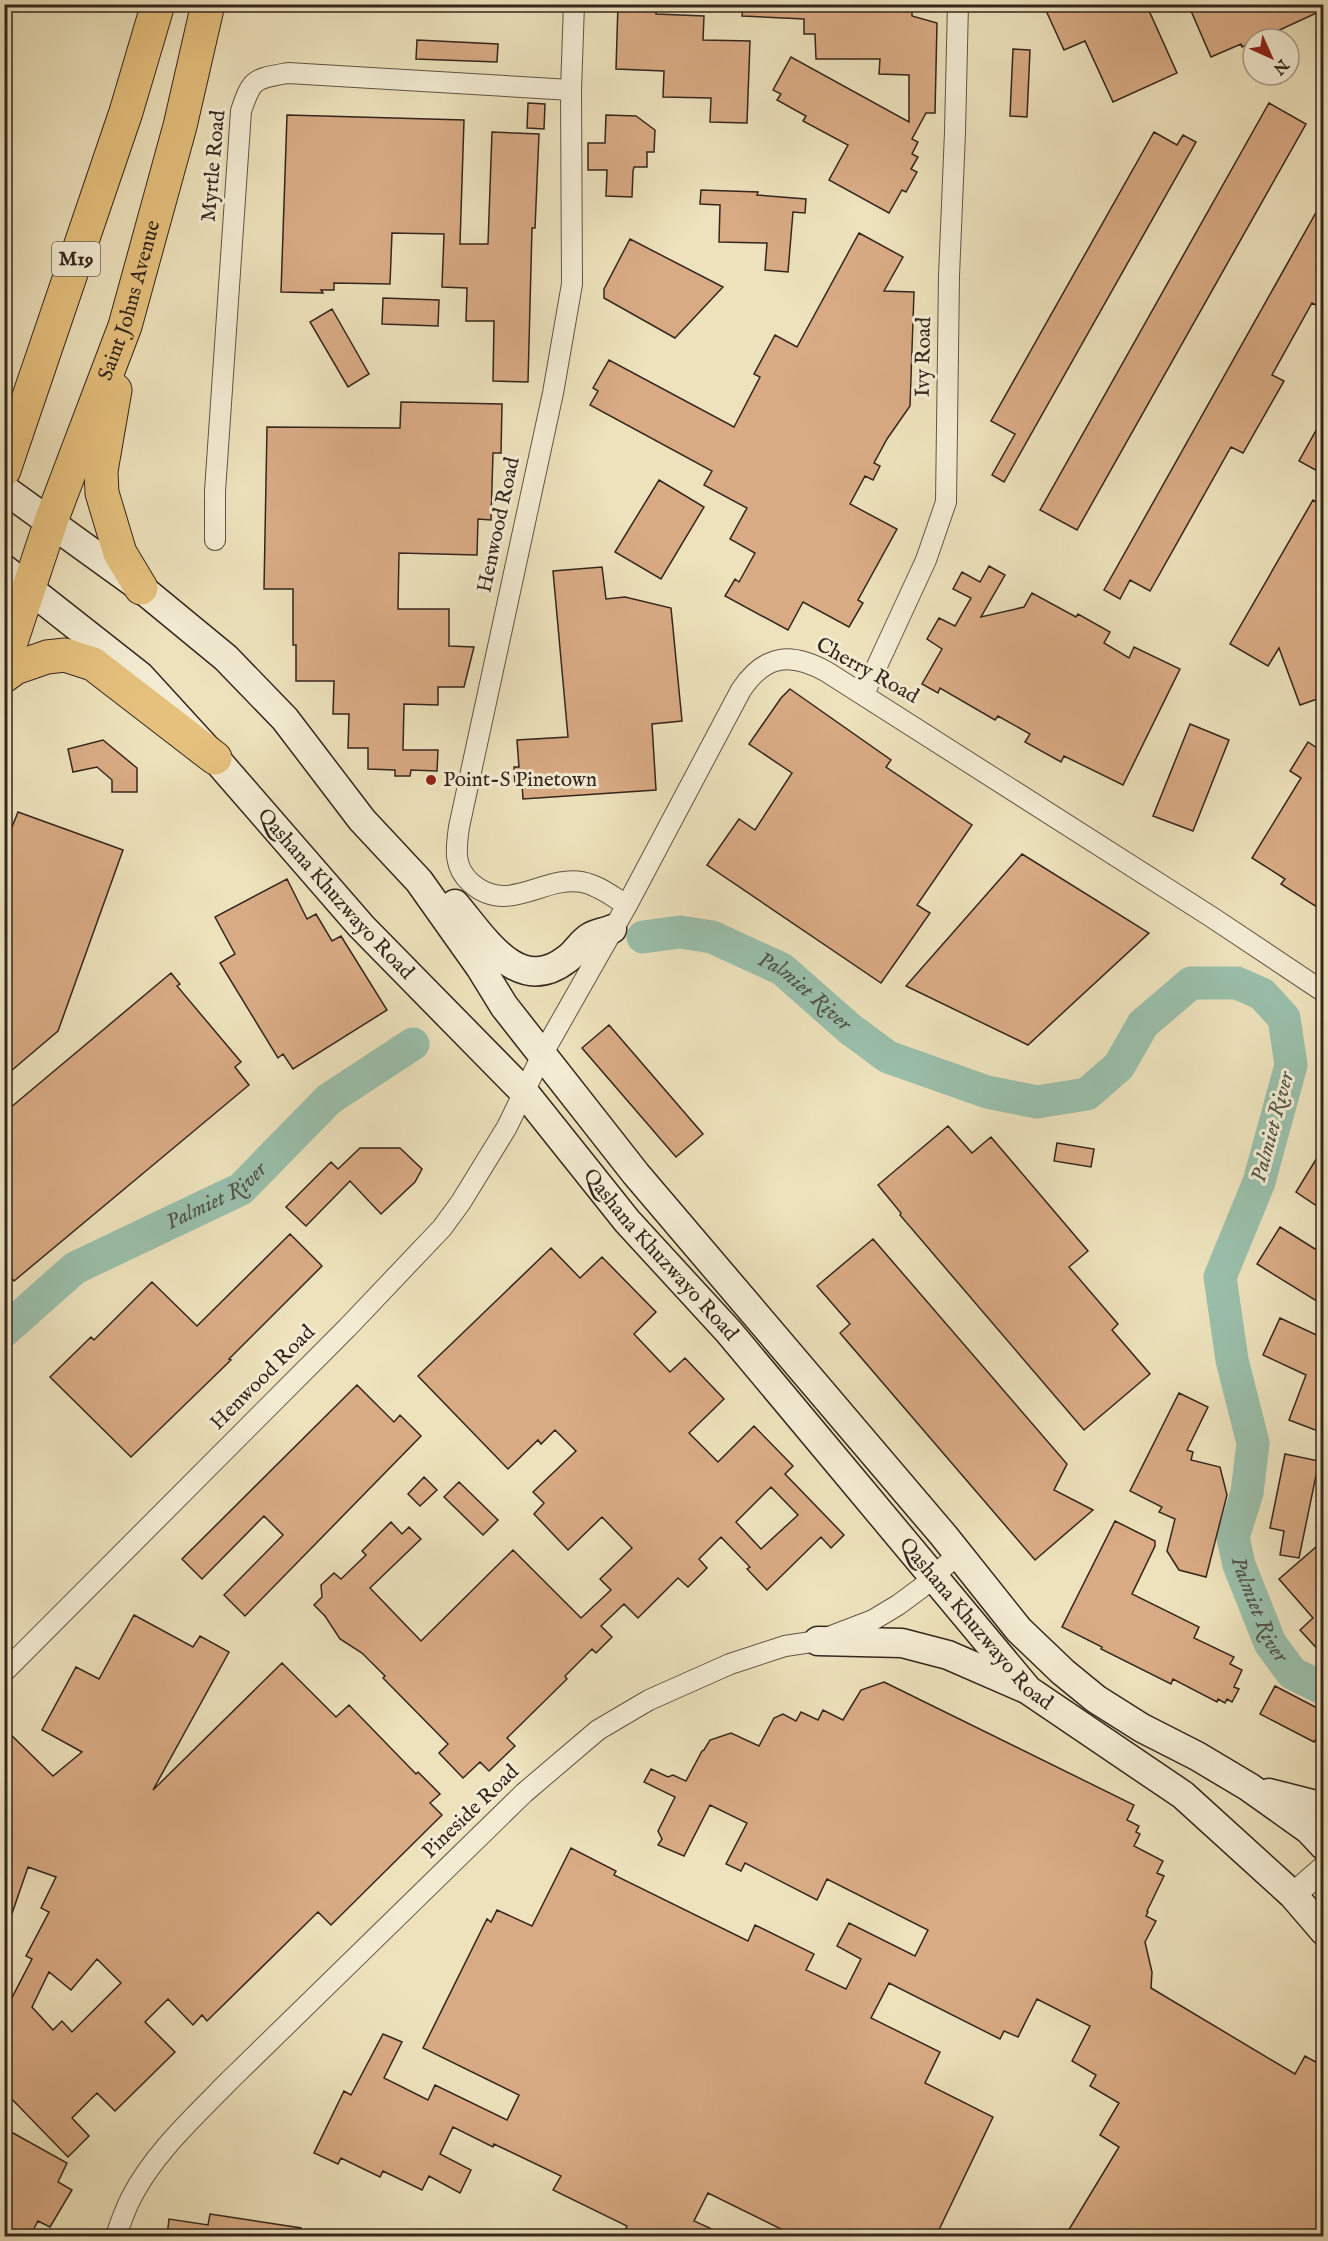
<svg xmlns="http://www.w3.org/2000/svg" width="1328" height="2241" font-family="'IM FELL English',serif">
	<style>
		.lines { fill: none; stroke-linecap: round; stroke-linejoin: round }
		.river { stroke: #9abfab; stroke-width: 33 }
		.building { fill: #d9ab85; stroke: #34261d; stroke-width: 1.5; fill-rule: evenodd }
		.minor-casing { stroke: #625545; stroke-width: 22 }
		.tertiary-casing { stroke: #625545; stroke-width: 26 }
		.secondary-casing { stroke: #34261d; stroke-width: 31 }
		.trunk-casing { stroke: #34261d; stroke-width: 35 }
		.minor { stroke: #f3ecd3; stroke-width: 20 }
		.tertiary { stroke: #f3ecd3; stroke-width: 24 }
		.secondary { stroke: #f3ecd3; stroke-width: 28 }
		.trunk { stroke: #e6c17e; stroke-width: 33 }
		.poi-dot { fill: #8f2418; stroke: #f3ecd3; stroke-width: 2 }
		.labels { text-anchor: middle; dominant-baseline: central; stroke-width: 6; stroke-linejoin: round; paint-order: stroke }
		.shield { fill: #f3ecd3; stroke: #6d6154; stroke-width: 1.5 }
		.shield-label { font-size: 20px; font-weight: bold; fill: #34261d }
		.street-label { font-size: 21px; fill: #34261d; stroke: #f3ecd3 }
		.poi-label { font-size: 21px; fill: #34261d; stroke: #f3ecd3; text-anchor: start }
		.water-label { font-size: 22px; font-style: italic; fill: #535448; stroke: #f3ecd3 }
	</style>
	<rect width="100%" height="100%" fill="#ede2bc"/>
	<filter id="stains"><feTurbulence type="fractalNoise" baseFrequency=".00333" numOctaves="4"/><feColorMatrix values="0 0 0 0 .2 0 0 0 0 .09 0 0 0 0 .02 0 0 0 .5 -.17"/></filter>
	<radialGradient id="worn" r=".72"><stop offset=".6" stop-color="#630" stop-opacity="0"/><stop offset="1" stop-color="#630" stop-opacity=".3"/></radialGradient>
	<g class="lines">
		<!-- river -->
		<g class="river">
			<path id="s1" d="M643,937l37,-5 32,5 70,32 68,60 38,28 99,35 50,10 50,-8 32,-28 24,-42 48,-41h46l25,11 22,24 7,47 -32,117 -39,95 12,83 21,83 -6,50 -14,44 6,28 31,78 22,30 32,16"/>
			<path id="s2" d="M4,1331l71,-63 166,-79 88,-90 84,-55"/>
		</g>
	</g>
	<!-- building -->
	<path class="building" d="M618,4h38v10l48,2 -1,24 47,1 -3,82 -37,-1 1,-24 -48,-1 1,-26 -48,-2z
		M743,4h169v12l25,7 -2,90h-9l-14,26 6,3 -6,12 6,3 -7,12 6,3 -11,20 -4,-2 -13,23 -60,-33 19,-35 -45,-24 3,-5 -29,-16 4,-6 -8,-4 18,-33 118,65v-47l-30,-1 1,-15h-64l-1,-25h-11v-15l-62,-3z
		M1043,4h103l31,69 -64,29 -28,-61 -21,9z
		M1188,4h22l2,6 12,-6h99v6l-63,29h-7v3l-11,5 -1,-3 -30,13z
		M417,40l81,4 -1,18 -81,-3z
		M1013,49l17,1 -3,67 -17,-1z
		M528,103l17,1 -1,25 -17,-1z
		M1269,103l37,21 -229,406 -37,-20z
		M287,115l177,5 -4,124h28l4,-112 47,2 -4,94h-3l-4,154 -35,-1 1,-60h-28l1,-33 -25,-1 2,-53 -52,-1 -2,51 -56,-1v7h-13l2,3 -42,-1z
		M606,115l30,1 19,14 -1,22h-7v15h-13l-1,4 -1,26 -26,-1 1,-26h-19v-27h17z
		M1154,132l23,13 6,-10 13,7 -192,340 -12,-7 23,-41 -24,-13z
		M701,190l57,2 -1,3 49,4 -1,14 -12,-1 -5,60 -23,-2 2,-27 -48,-1 1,-37 -20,-1z
		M1323,200v109l-11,-6 -40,72 12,6 -41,72 -12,-6 -81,144 -20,-11 -10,19 -16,-9z
		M859,233l44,24 -19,34 30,1 -4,114 -23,33 -13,24 6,3 -7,14 -8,-4 -15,28 47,25 -39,71 5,3 -14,24 -46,-25 -15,28 -63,-34 10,-17 4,3 16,-29 -25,-14 17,-31 -43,-23 8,-14 -122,-66 8,-14 -5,-3 16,-28 125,67 26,-50 -6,-3 21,-39 22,12z
		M630,239l93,48 -48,51 -71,-40v-9z
		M383,298l56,2 -1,26 -56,-2z
		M332,309l37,65 -21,13 -38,-65z
		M401,402l101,2 -1,49h-8l-2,67 -13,-1 -1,36 -78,-2 -1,56h51v37l25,1 -10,40h-26v18l-34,-1 -1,46h35l-1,21 -26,-1 -1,6h-15v-6l-27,-1v-21h-20l1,-34h-16l1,-33h-38v-36h-3v-56h-29l3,-162 133,1z
		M1323,418v56l-24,-13z
		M659,480l45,27 -43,72 -46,-27z
		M1313,500l10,6v191l-23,8 -21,-57 -11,18 -38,-22z
		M989,566l16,9 -24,42 43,-10 8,-14 44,24 2,-3 32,18 -6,11 25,15 5,-11 46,22 -57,116 -59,-29 -3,6 -36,-20 5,-8 -32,-18 -3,4 -55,-32 -2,5 -16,-9 20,-35 -15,-10 12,-21 16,8 16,-28 -18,-9 9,-17 18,10z
		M602,567l4,32 19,-2 46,11 11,113 -30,3 4,66 -133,9 -1,-15 -7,1 -1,-18h5l-2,-27 51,-3 -15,-166z
		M790,689l101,71 -5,7 86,58 -55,80 13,8 -49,70 -174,-118 32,-46 16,11 37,-57 -43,-29 32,-46z
		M1190,724l39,16 -36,91 -40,-15z
		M103,740l34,28v24h-25v-12l-15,-13 -24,5 -5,-23z
		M1308,742l15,10v159l-42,-27 4,-5 -33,-21 49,-80 -11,-7z
		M18,812l105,38 -65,181 -54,46v-230z
		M1022,854l127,79 -121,112 -122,-59z
		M287,879l20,40 9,-5 16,27 9,-5 46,74 -94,59 -10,-15 -5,4 -58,-95 15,-9 -20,-37z
		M171,973l9,11 -3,2 64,76 -6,5 14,18 -235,196 -10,-12v-156z
		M609,1025l94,109 -27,23 -94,-109z
		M948,1126l24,27 19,-16 97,114 -19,16 49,57 -6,6 38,44 -66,56 -184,-215 1,-2 -23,-28z
		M1057,1143l37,6 -3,18 -37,-6z
		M360,1148h40l22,21 -7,13 -34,32 -31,-33 -44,45 -20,-19 45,-45 7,7z
		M1323,1148v62l-27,-18z
		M1280,1227l43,27v51l-66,-41z
		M290,1234l32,32 -93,93 2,1 -100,97 -81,-80 41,-40 3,3 58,-58 45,44z
		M873,1239l194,225 -13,26 39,20 -58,50 -195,-227 10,-9 -33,-38z
		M551,1248l29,30 22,-21 54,55 -22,22 36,38 15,-14 39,41 -35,34 29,29 36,-36 39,40 -8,8 59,61 -13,13 -10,-11 -54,53 -20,-21 3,-2 -29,-30 -22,22 8,9 -19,19 -10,-9 -40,40 -14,-14 -23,22 11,11 -16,16 -4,-4 -27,27 2,3 -60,59 8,8 -26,25 -9,-9 -17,16 -24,-25 9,-9 -65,-66 2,-2 -23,-23 -22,-14 -15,-23 -11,-11 8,-8 -1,-12 13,-12 7,6 25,-24 -4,-4 29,-29 11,12 7,-7 12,12 -51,49 51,53 92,-91 68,68 30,-28 -11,-11 32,-31 -30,-31 -34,33 -34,-36 10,-11 -11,-11 43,-41 -21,-21 -14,14 -3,-4 -30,29 -90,-93zM771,1487l27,28 -37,34 -25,-27z
		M1280,1318l43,20v95l-34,-13 17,-45 -43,-20z
		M357,1385l37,37 6,-7 21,21 -176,180 -21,-21 59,-60 -19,-19 -62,63 -20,-20z
		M1179,1393l29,14 -21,43 6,2 -2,8 29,7 7,28 -21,82 -27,-7 -12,-19 8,-32 -16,-7 3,-5 -32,-16z
		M1285,1454l34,7 -20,97 -19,-3 4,-24 -14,-3z
		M424,1477l13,13 -17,16 -12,-12z
		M459,1482l39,38 -15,15 -39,-38z
		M1115,1521l40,20v5l-23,48 67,33 -5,11 40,19 -4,7 12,6 -8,17 5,2 -7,13 -5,-3 -2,4 -7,-4 -1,3 -44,-23 -2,5 -70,-35 1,-2 -40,-20z
		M1323,1541v114l-23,-25 13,-12 -34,-39z
		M134,1615l59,32 7,-11 29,16 -76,138 129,-127 54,54 13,-12 67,69 2,-2 22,22 -10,9 12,12 -111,110 -13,-13 -111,109 -5,-6 -9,10 -25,-26 -23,23 30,30 -60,59 -18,-18 -25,25 17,18 -21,21 -64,-66v-78l28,-54 -6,-3 23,-44 -8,-4 15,-31 -28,-10 -21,61h-3v-200l49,48 29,-24 -40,-22 34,-63 23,12zM97,1959l24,24 -49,49 -10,-11 -9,9 -21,-23 17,-35 22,18z
		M884,1682l250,123 -7,15 12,6 -3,6 4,2 -6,12 29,15 -6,12 7,3 -17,35 1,1 -2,4 10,5 -11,21 7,30 -1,16 144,86 10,-18 18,10v170h-258l54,-89 -19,-12 19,-32 -29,-17 6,-11 -24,-14 18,-35 -53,-27 -19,38 -14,-6 -4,8 -111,-56 -18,35 69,34 -15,31 68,34 -57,119h-141l-87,-43 -14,28 33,15h-105l5,-10 -74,-36 8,-14 -67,-32 -1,3 -40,-20 -13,27 31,16 -11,23 -31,-17 -7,14 -39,-19 -3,6 -39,-19 -3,6 -24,-11 30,-62 7,4 32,-61 19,8 -18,36 44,22 7,-15 72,35 12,-25 -96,-47 64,-129 4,3 6,-12 35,16 39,-78 45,23 -2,4 134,66 7,-16 59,29 -8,16 40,19 15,-30 -24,-13 12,-23 66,33 13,-26 -101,-51 -10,21 -72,-37 -4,8 -15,-7 21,-41 -37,-18 -26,51 -26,-11 4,-6 -4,-8 17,-34 -31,-15 7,-13 17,8 5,-2 13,6 16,-30 2,-1 6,-10 21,-7 28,13 15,-28 9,-4 13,7 5,-9 17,8 5,-10 20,10 18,-30z
		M1275,1686l48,25v32l-7,-4 -2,3 -54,-28z
		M4,2128l63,35 -9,19 14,8 -22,37 -12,-6 -8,15h-26z
		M210,2214l91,14 -1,8h-133l2,-17 39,6z"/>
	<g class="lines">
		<defs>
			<path id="minor" d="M574,4l-3,86 1,194 -19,109 -94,434c-3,22 -6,40 12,56 37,33 72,-8 111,-1 16,3 31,15 45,23
				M215,540v-49l26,-380c11,-33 13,-32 47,-38l283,17
				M864,694l62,-134 20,-58 3,-226 6,-144 3,-128
				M4,1672l343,-344 95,-100 19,-26 46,-75 36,-74 84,-148 114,-215c24,-36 50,-38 86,-18l383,244 114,76
				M116,2236c4,-12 9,-26 15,-38 23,-45 63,-81 98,-117l295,-288 74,-63 51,-30 81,-36 55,-18 33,-5 55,-21 25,-15 23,-17 37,-34"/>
			<path id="tertiary" d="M1293,1895l31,-27"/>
			<g id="secondary">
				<path d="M4,489l137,99 85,70 59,61 77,101 57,61 61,86 24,39 132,168 308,362 75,94 44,42 33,27 46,29 55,28 52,31 59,42 16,17"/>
				<path id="s3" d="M4,569l136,107 75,82 146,168 163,166 103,129 102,111 299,358 155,105 110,100 31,36"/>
				<path d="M455,904c29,34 63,93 112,55 9,-6 14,-17 23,-22 7,-4 16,-5 22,-8"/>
				<path d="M818,1641l84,2 46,12 76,33"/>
				<path d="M1269,1793l55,14"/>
			</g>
			<g id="trunk">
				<path d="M115,390l-14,81 1,22 18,60 21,35"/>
				<path d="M4,470l122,-358 32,-108"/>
				<path id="s4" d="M4,663l47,-142 74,-195 55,-200 28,-122"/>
				<path d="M4,676l11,-8 32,-11 18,-2 28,9 122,94"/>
			</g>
		</defs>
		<!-- minor casing -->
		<use href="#minor" class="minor-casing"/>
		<!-- tertiary casing -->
		<use href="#tertiary" class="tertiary-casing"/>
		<!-- secondary casing -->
		<use href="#secondary" class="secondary-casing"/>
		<!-- trunk casing -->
		<use href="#trunk" class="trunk-casing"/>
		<!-- minor -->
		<use href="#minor" class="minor"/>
		<!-- tertiary -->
		<use href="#tertiary" class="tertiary"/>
		<!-- secondary -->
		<use href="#secondary" class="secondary"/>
		<!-- trunk -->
		<use href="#trunk" class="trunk"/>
	</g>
	<!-- markers -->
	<circle class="poi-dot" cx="431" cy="780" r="6"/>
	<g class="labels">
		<!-- shield labels -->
		<rect class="shield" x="52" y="242" width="48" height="34" rx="4.5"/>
		<g class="shield-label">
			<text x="76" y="259">M19</text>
		</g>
		<!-- street labels -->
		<g class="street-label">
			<text transform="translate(214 166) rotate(-85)">Myrtle Road</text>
			<text stroke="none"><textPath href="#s4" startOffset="384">Saint Johns Avenue</textPath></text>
			<text transform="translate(924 357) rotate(-89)">Ivy Road</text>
			<text transform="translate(499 525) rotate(-78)">Henwood Road</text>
			<text transform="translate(867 671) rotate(29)">Cherry Road</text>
			<text stroke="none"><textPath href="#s3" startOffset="466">Qashana Khuzwayo Road</textPath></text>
			<text stroke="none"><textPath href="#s3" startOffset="952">Qashana Khuzwayo Road</textPath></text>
			<text transform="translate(263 1378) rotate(-45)">Henwood Road</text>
			<text stroke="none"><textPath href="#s3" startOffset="1438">Qashana Khuzwayo Road</textPath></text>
			<text transform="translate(471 1812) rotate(-44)">Pineside Road</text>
		</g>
		<!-- poi labels -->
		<g class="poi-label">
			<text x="443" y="780">Point-S Pinetown</text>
		</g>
		<!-- water labels -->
		<g class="water-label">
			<text stroke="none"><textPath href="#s1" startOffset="178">Palmiet River</textPath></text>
			<text transform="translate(1273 1127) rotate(-75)">Palmiet River</text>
			<text stroke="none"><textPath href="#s2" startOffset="254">Palmiet River</textPath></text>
			<text stroke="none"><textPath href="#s1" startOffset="1366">Palmiet River</textPath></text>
		</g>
	</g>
	<!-- margin -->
	<rect width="1328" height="2241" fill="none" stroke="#ede2bc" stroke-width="24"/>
	<rect x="6" y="6" width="1316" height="2229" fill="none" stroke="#34261d" stroke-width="3"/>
	<rect x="12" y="12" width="1304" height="2217" fill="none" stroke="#34261d" stroke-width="1.5"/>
	<!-- north arrow -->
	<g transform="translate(1271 57) rotate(135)"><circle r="28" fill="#f3ecd3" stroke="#a79d8a" stroke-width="1.5"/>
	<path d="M0-4.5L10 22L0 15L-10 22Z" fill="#8f2418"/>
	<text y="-9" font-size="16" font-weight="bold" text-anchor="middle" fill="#34261d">N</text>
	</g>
	<rect width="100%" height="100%" filter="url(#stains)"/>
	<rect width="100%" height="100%" fill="url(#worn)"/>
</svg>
